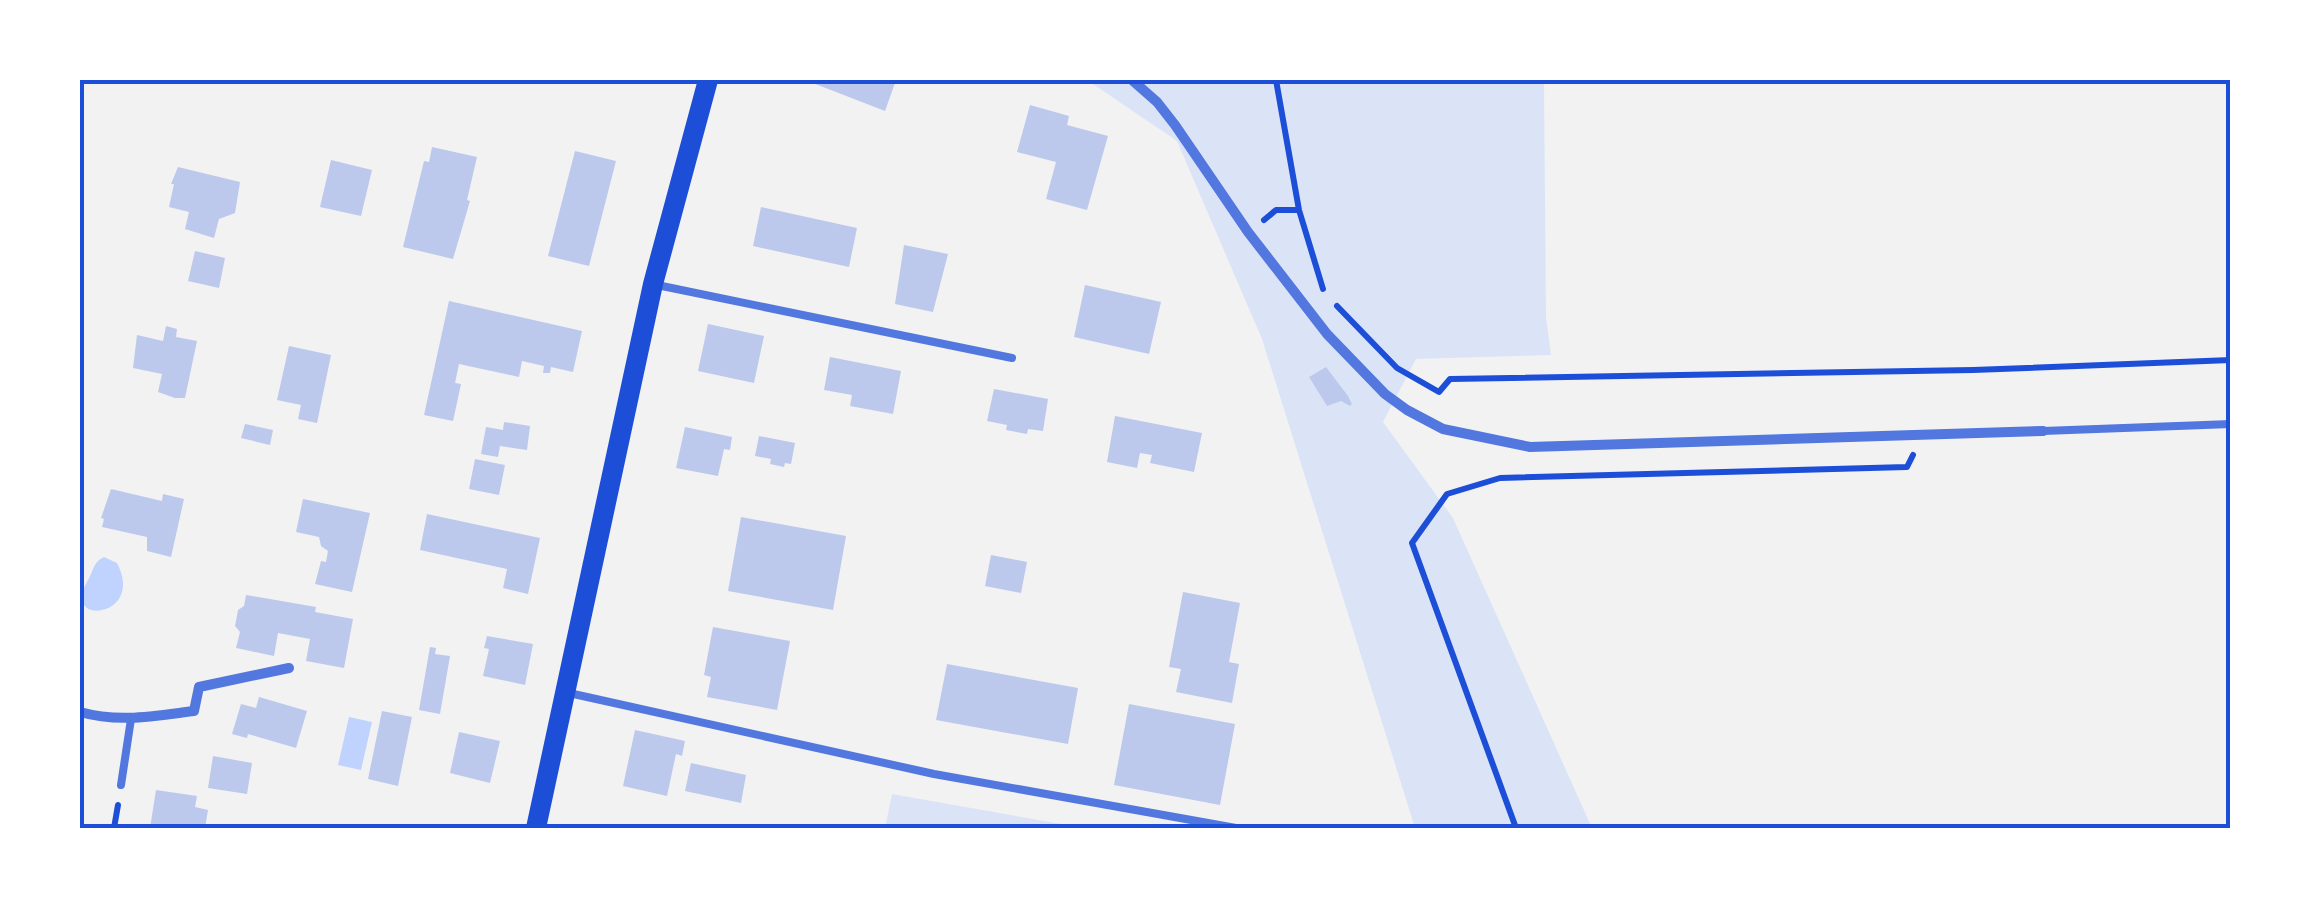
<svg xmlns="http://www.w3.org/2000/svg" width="2311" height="908" font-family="'Space Grotesk',sans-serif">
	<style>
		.green { fill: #dbe4f7 }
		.water { fill: #bfd3fe }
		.building { fill: #bdc9ec }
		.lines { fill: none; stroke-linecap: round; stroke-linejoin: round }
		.path { stroke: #1d4ed8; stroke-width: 6 }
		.service { stroke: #5277de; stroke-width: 8 }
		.minor { stroke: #5277de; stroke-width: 10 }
		.secondary { stroke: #1d4ed8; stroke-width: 20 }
		.neatline { fill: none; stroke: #1d4ed8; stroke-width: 4 }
	</style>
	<rect width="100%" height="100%" fill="#f2f2f2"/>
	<!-- green -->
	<path class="green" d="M1087,80h457l2,237 5,38 -135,4 -33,63 70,96 139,310h-177l-153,-489 -85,-198z
		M892,794l192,34h-199z"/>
	<!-- water -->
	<path class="water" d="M104,557l13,6c29,56 -57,63 -30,19 7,-11 5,-19 17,-25z
		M349,717l23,5 -11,48 -23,-5z"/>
	<!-- building -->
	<path class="building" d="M805,80h91l-11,31z
		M1030,105l39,11 -2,9 41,11 -21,74 -41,-11 10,-37 -39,-10z
		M432,147l45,10 -10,43 3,1 -17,58 -50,-12 21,-86 5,1z
		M575,151l41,10 -27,105 -41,-10z
		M331,160l41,10 -11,46 -41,-9z
		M178,167l62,15 -5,31 -16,6 -5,19 -29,-9 4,-17 -20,-5 5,-23h-3z
		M761,207l96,21 -8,39 -96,-21z
		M904,245l44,9 -15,58 -38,-8z
		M195,251l30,7 -6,30 -31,-7z
		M1085,285l76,17 -12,52 -75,-17z
		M449,301l133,30 -9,41 -22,-5 -1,6h-7l1,-7 -22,-5 -3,16 -60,-13 -4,19 6,1 -8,37 -29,-6z
		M708,324l56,12 -10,47 -56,-12z
		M166,326l11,3 -1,8 21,4 -12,57h-10l-17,-6 4,-18 -29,-6 4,-33 26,6z
		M289,346l42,9 -14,68 -19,-4 3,-14 -24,-5z
		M830,357l71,14 -8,43 -43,-8 2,-11 -28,-5z
		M1326,367l22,29 4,8 -2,2 -9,-5 -14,5 -18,-29z
		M994,389l54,10 -5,32 -15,-2 -1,5 -21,-4 1,-5 -20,-4z
		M1115,416l87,17 -8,39 -44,-9 2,-8 -12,-2 -3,15 -30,-6z
		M504,422l26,4 -3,24 -27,-4 -2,11 -17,-3 5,-27 17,3z
		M245,424l28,6 -3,15 -29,-7z
		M685,427l47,10 -2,13 -6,-1 -6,27 -42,-8z
		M759,436l36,7 -4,21 -6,-1 -1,4 -14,-3 1,-5 -16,-3z
		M475,459l30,6 -6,30 -30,-6z
		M111,489l51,12 1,-7 21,5 -13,58 -24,-6v-14l-45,-10 2,-8 -3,-1z
		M303,499l67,14 -18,79 -37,-8 6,-23 5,1 2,-11 -7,-5 -2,-9 -23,-5z
		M427,514l113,24 -12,56 -25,-6 4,-19 -87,-19z
		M741,517l105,19 -13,74 -105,-19z
		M991,555l36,7 -6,31 -36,-7z
		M1183,592l57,11 -11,59 10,2 -7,39 -56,-11 5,-23 -12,-2z
		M246,595l70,12 -1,5 38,7 -9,49 -38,-7 4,-22 -32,-6 -4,23 -38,-8 4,-16 -5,-6 3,-16 6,-4z
		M713,627l77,14 -13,69 -70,-13 4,-20 -7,-2z
		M487,636l46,8 -8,41 -42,-9 6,-27 -5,-1z
		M430,647l6,1 -1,6 15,2 -10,58 -21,-4z
		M947,664l131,24 -10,56 -132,-24z
		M259,697l48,14 -11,37 -48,-14 -1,4 -15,-4 9,-30 15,4z
		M1129,704l106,20 -15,81 -106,-20z
		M382,711l30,6 -14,69 -30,-7z
		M635,730l50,11 -3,15 -6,-2 -9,42 -44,-10z
		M459,732l41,9 -10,42 -40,-10z
		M213,756l39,7 -5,31 -39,-6z
		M691,763l55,12 -5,28 -56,-12z
		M156,790l41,6 -2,11 13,3 -3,18h-55z"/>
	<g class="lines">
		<!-- path -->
		<path class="path" d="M1276,80l23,130 24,79
			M1264,220l12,-10h23
			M1337,306l60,62 42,24 11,-13 523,-9 258,-10
			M114,828l4,-23
			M1516,828l-104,-285 35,-49 53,-16 407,-11 6,-12"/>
		<!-- service -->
		<path class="service" d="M657,285l355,73
			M2043,431l188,-7
			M569,693l365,81 302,54
			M121,785l10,-66"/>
		<!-- minor -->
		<path class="minor" d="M1132,80l25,22 18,23 73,107 79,102 58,60 22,16 36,19 87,18 513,-16
			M80,712c39,11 74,4 114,-1l5,-24 90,-19"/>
		<!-- secondary -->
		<path class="secondary" d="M536,828l117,-544 55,-204"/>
	</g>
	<!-- border -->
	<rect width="2311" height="908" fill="none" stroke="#ffffff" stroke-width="165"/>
	<rect x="82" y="82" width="2146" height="744" class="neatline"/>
</svg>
